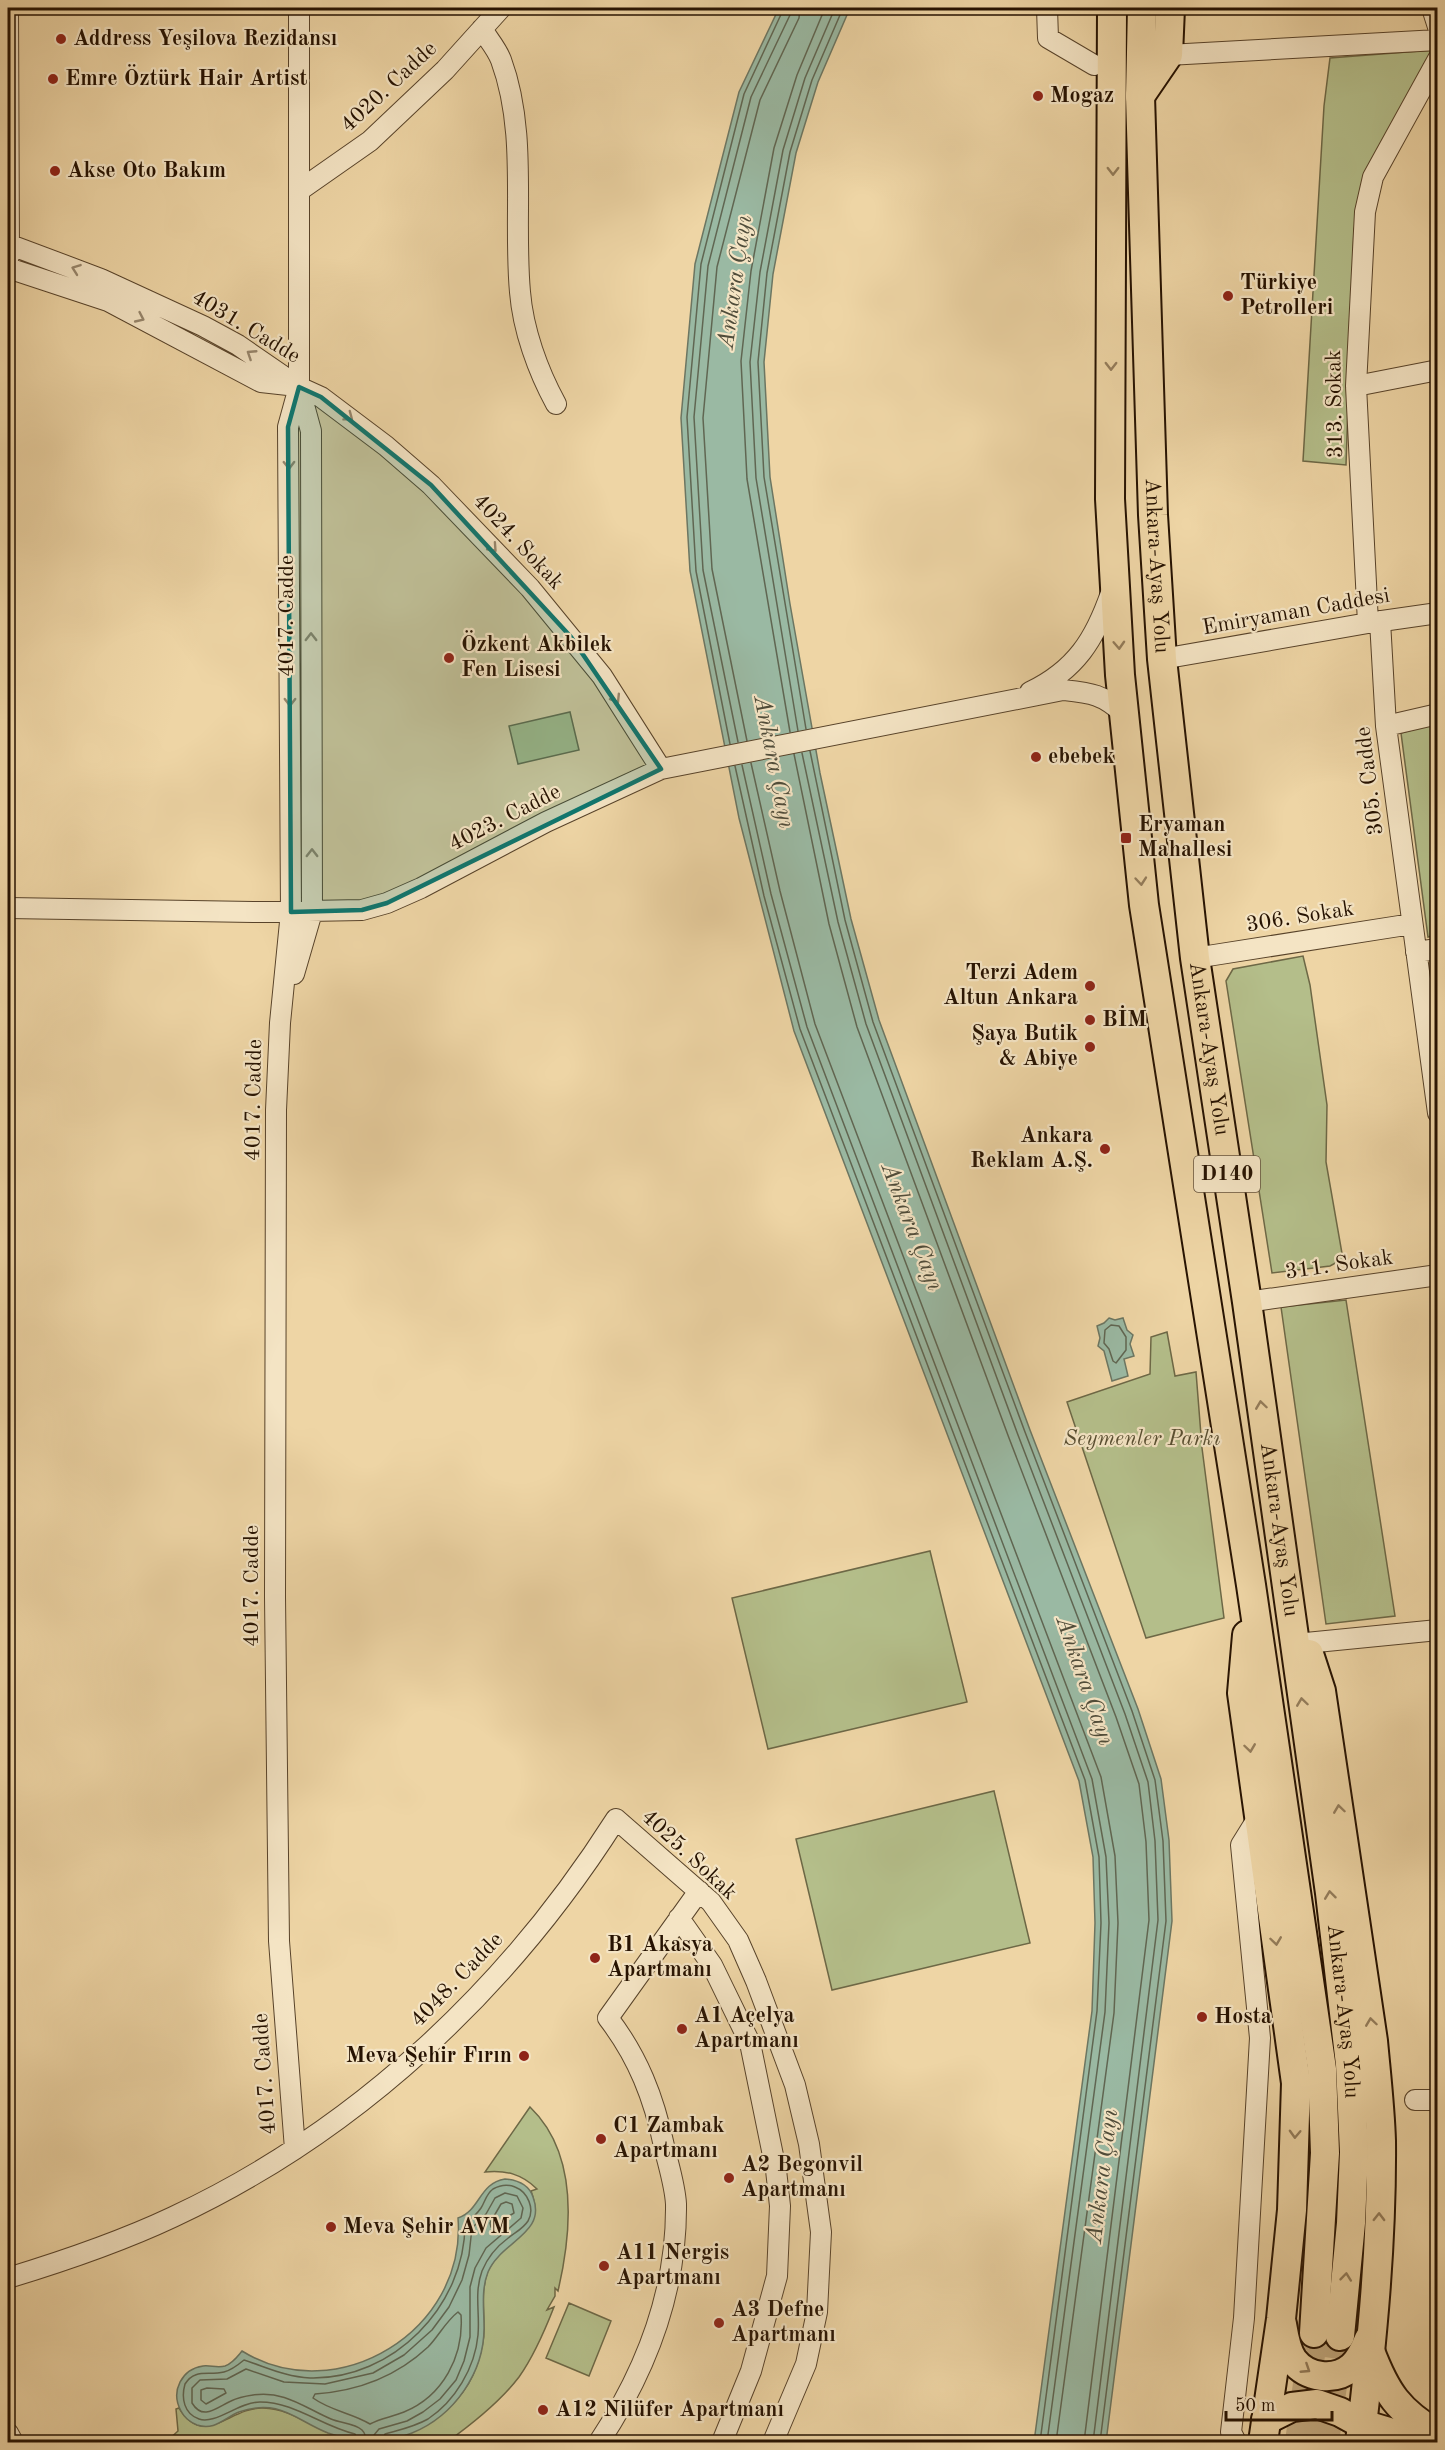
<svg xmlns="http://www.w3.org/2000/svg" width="1445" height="2450" font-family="'Old Standard TT',serif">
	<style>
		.green { fill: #b4be8a; stroke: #6d6846; stroke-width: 1.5 }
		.water { fill: #9ab9a3; stroke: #6c7662; stroke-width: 1.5 }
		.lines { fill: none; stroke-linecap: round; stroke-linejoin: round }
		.shore { stroke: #606652; stroke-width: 1.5 }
		.highway-tunnel { stroke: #c6ae84; stroke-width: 28; stroke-dasharray: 28 14; stroke-linecap: butt }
		.minor-casing { stroke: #58432a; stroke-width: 22 }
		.highway-casing { stroke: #261201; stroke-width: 32 }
		.minor { stroke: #f4e4c4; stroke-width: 20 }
		.highway { stroke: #eed5a5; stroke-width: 28 }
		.oneway { stroke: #947d5b }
		.oneway2 { stroke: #97866c }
		.marked { fill: #0f766e; fill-opacity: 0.2; stroke: #0f766e; stroke-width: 4.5; stroke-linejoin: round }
		.poi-dot { fill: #8f2418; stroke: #f4e4c4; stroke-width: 2 }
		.labels { text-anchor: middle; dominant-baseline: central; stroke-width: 4.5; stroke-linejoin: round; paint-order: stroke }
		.shield { fill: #f4e4c4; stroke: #64513c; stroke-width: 1.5 }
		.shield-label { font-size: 21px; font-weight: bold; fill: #261201 }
		.poi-label { font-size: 22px; font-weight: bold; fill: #261201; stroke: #f4e4c4; text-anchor: start }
		.street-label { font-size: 22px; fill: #261201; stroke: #f4e4c4 }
		.park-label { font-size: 22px; font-style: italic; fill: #584e31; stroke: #f4e4c4 }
		.water-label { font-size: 24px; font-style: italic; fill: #4f4c3a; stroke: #f4e4c4 }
	</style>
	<rect width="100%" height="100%" fill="#eed5a5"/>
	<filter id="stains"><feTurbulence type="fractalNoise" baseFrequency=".00333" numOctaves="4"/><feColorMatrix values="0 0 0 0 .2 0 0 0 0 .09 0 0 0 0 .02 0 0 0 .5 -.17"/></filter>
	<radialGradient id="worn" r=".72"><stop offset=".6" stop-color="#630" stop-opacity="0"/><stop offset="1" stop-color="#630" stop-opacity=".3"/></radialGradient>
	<!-- green -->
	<path class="green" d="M1433,50l-79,179 -8,236 -43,-4 21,-355 6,-48z
		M570,712l9,38 -61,14 -9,-38z
		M1437,723v212l-9,2 -27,-204z
		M1303,956l7,29 17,120 -1,57 17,97 -13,7 -58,7 -46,-292 7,-12z
		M1346,1300l49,316 -69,8 -45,-317z
		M1167,1332l8,44 21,-4 6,76 22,170 -78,20 -79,-236 83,-28 1,-37z
		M930,1551l37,151 -199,47 -36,-151z
		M994,1791l36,152 -198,47 -36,-151z
		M530,2107c49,47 42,124 28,184l-3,-3v8l-8,14 7,-3c-9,23 -20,49 -35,70 -19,25 -47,47 -72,65h-281l12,-11 -2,-22 3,-1c25,41 51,-1 84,0 32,1 50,22 80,30 56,12 115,-19 134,-73 4,-12 8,-26 7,-40 0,-18 -3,-36 4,-54 15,-34 60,-36 43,-80l6,-2c-15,-15 -31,-19 -52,-17z
		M569,2303l42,18 -22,55 -43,-18z"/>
	<!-- water -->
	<path class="water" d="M779,8h71l-32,74 -22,71 -23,121 -9,88 6,115 20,127 30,169 31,146 28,101 151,410 108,279 23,70 8,61 3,81 -66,521h-72l58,-431 3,-88 -2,-66 -14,-76 -285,-750 -55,-213 -49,-247 -9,-153 14,-154 44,-172z
		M1109,1318l6,2 8,-2 4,12 6,5 -3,9 4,12 -10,3 4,17 -16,5 -8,-30 -6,-5 2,-8 -3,-12 7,-3z
		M505,2179c12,1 24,6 28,18 14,37 -32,44 -45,75 -7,18 -4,36 -4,54 1,46 -30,90 -72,107 -27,11 -56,10 -84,0 -33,-13 -48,-35 -89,-21 -15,6 -24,19 -42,13 -7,-3 -13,-8 -16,-14 -11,-20 1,-42 22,-45 7,-1 14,2 22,0 8,-3 12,-9 17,-15 95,59 225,-21 216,-133 22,-7 21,-35 47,-39z"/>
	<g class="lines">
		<!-- shore -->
		<path class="shore" d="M806,729l-42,-252 -6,-115 9,-89 23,-121 22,-72 31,-72
			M798,731l-42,-253 -6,-116 10,-90 23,-122 22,-72 30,-70
			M790,732l-43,-253 -6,-118 10,-90 23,-123 23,-73 28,-67
			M747,741l-35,-172 -9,-151 14,-151 43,-167 39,-82 1,-10
			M738,742l-35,-172 -9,-153 14,-151 43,-169 39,-82 1,-7
			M730,744l-34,-173 -9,-154 14,-153 43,-170 40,-86
			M810,751l35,169 28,102 152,410 107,279 23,69 8,61 3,80 -66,521
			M802,753l36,169 28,102 152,411 107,279 23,68 7,59 3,79 -65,522
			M794,754l35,170 28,103 152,411 107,279 23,67 7,58 3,78 -65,522
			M751,763l29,128 35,133 286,753 14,79 3,67 -4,90 -58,429
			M742,765l29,129 36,133 285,752 14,78 3,66 -4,89 -58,430
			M735,766l29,130 36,133 285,751 14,77 2,66 -4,88 -57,431
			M1111,1325l8,1 7,11v13l-10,13 -3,-2 -4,-12 -5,-6 1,-13z
			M506,2202l6,2 2,9 -23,14 -1,-4 11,-19z
			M458,2312l3,3c3,41 -18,81 -57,97 -12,5 -23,6 -34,12 -18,-11 -39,-13 -57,-26l2,-4c43,-3 81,-17 113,-47 10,-10 18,-26 30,-35z
			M207,2388l17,1 2,4 -20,11 -5,-4v-10z
			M359,2442l-4,-8c-34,-8 -60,-32 -95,-32 -21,0 -45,23 -61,17 -15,-5 -18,-21 -14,-35 10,-16 23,-8 39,-12 8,-2 14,-7 20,-12 22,7 42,17 66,18 83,2 155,-72 155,-154 5,-4 12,-10 16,-16 4,-6 5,-14 12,-19 7,-4 15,-5 22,-2 13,5 20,22 13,34 -5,8 -14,12 -21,18 -11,8 -20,20 -25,32 -8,22 -2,42 -4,64 -3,33 -23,66 -50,84 -14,8 -29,11 -43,15l-4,8
			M366,2442c0,-4 0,-8 -4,-12 -7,-7 -22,-7 -31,-11 -26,-11 -47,-29 -78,-24 -7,1 -16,3 -22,6 -15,7 -28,20 -39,2v-15l8,-8 27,-1 19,-10 38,13 41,2 48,-11 31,-18 28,-25 17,-23 13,-27 7,-25 3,-27 14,-14 9,-16 10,-5 12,3 6,12 -2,10 -35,30 -11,20 -5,19v50l-6,24 -8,19 -16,19 -17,13 -16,9 -28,8 -5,6 -1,7"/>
		<!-- highway-tunnel -->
		<path class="highway-tunnel" d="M1299,2442l15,-109
			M1325,2442l15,-106"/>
		<defs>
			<path id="minor" d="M8,8l1,248
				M1047,8l1,30 46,27
				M1432,8l6,19
				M482,29c6,10 15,20 19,31 27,73 12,155 19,232 3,38 18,79 36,112
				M1168,55l270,-15
				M300,190l70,-49 75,-71 56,-62
				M8,244l93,35 102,47 35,19 61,42 22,10 65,49 45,39 99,103 72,88 59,93
				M8,268l100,33 153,81 36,4
				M1356,386l82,-16
				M1380,621l6,105 52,387
				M1368,623l-12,-237 9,-174 8,-35 65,-118
				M1162,659l206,-36 70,-10
				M1030,692c46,-22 65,-53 81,-99
				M1386,726l52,-12
				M8,908l245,4 109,-2 25,-7 34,-15 125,-66 115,-53 402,-79c28,3 40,4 61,24
				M1416,952l22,-3
				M1195,958l217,-34
				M294,974l18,-62 -1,-481 -12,-44v-379
				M1247,1302l191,-27
				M1306,1643l132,-13
				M679,1918l33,47 38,78 26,127 4,36 -3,70 -26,95 -29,71
				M1415,2100h23
				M295,2149l-16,-208 -4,-344 1,-487 4,-87 11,-111 -3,-485 11,-40
				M8,2278c56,-17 112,-36 165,-61 184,-86 335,-228 443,-398l95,83 27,38 18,41 39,104 14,59 12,88 -4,80 -11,52 -33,78
				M8,2433l5,9
				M599,2442c47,-71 78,-152 77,-238 -1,-19 -8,-40 -12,-58 -10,-48 -26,-89 -56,-128l91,-127
				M1236,2442l-5,-10 13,-114 16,-280 -19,-193 18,-29"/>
			<g id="highway">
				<path d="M1112,8l-2,491 10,176 24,230 107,680 71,484 3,84 -11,180"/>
				<path id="s1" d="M1142,8l-2,88 13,419 9,144 33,299 52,344 83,591 20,171 4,88 -3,71 -11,113"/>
				<path d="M1140,96l28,-41 2,-47"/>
				<path d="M1247,1635l-5,58 54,390 -4,127 -11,109 -18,123"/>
				<path d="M1309,1654l12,37 52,350c3,33 7,67 8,100 1,101 -9,202 -21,301"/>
				<path d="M1282,2324c2,12 4,26 11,36 14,18 41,22 59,7 8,-7 13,-18 17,-28"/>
				<path d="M1370,2351c16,42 28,60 68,84"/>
				<path d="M1266,2420l26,-13 25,-3 23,8 22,12 60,18"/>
			</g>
		</defs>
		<!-- minor casing -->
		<use href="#minor" class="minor-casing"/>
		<!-- highway casing -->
		<use href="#highway" class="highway-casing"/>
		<!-- minor -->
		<use href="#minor" class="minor"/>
		<!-- highway -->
		<use href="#highway" class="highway"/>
	</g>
	<!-- one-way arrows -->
	<defs><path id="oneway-chevron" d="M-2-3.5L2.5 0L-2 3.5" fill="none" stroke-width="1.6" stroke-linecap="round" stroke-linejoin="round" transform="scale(1.5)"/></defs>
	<g class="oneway">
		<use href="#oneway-chevron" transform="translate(1113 171) rotate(90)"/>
		<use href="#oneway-chevron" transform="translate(1111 366) rotate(90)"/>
		<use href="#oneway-chevron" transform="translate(1119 645) rotate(87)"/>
		<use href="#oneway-chevron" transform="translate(1141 881) rotate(85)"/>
		<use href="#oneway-chevron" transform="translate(1261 1405) rotate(-98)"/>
		<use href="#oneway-chevron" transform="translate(1302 1702) rotate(-98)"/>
		<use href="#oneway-chevron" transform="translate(1250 1748) rotate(82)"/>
		<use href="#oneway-chevron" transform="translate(1339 1809) rotate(-98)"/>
		<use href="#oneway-chevron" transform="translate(1330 1895) rotate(-97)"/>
		<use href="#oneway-chevron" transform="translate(1276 1941) rotate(82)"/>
		<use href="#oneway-chevron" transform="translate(1371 2022) rotate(-98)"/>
		<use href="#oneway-chevron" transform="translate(1295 2134) rotate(92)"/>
		<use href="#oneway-chevron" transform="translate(1379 2217) rotate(-89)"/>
		<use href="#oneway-chevron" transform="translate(1346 2277) rotate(-84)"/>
		<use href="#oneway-chevron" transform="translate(1306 2369) rotate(33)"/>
	</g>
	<g class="oneway2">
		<use href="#oneway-chevron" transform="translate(76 269) rotate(-160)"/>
		<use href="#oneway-chevron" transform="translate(140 318) rotate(25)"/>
		<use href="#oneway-chevron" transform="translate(251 354) rotate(-147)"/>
		<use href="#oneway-chevron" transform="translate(349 417) rotate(37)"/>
		<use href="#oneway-chevron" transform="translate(289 465) rotate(89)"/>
		<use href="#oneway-chevron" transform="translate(493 548) rotate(48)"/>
		<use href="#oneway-chevron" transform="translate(311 637) rotate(-90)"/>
		<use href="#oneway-chevron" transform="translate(616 699) rotate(58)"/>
		<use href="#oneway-chevron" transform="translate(290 702) rotate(90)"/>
		<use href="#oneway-chevron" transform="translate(312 853) rotate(-90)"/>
	</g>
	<!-- marked area -->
	<path class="marked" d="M299,387l22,10 110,88 140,152 90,132 -274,134 -25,7 -71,2 -3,-485z"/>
	<!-- markers -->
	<g class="poi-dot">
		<circle cx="61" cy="39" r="6"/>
		<circle cx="53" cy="79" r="6"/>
		<circle cx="1038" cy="96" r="6"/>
		<circle cx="55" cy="171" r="6"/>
		<circle cx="1228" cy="296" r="6"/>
		<circle cx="449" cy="658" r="6"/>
		<circle cx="1036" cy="757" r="6"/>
		<rect x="1120" y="832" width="12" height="12" rx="3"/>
		<circle cx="1090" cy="986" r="6"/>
		<circle cx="1090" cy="1020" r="6"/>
		<circle cx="1090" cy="1047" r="6"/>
		<circle cx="1105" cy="1149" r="6"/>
		<circle cx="595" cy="1958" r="6"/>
		<circle cx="1202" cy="2017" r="6"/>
		<circle cx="682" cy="2029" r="6"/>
		<circle cx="524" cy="2056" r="6"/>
		<circle cx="601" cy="2139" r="6"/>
		<circle cx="729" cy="2178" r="6"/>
		<circle cx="331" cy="2227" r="6"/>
		<circle cx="604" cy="2266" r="6"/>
		<circle cx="719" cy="2323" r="6"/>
		<circle cx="543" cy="2410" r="6"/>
	</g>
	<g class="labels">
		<!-- shield labels -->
		<rect class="shield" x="1194" y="1156" width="66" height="36" rx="4.5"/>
		<g class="shield-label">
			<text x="1227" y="1174">D140</text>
		</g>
		<!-- poi labels -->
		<g class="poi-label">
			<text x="73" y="39">Address Yeşilova Rezidansı</text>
			<text x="65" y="79">Emre Öztürk Hair Artist</text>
			<text x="1050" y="96">Mogaz</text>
			<text x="67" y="171">Akse Oto Bakım</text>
			<text x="1240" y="283">Türkiye<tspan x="1240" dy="25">Petrolleri</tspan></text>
			<text x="461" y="645">Özkent Akbilek<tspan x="461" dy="25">Fen Lisesi</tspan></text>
			<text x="1048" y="757">ebebek</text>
			<text x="1138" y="825">Eryaman<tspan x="1138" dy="25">Mahallesi</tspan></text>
			<text x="1078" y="973" text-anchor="end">Terzi Adem<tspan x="1078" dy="25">Altun Ankara</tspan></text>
			<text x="1102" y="1020">BİM</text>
			<text x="1078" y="1034" text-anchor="end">Şaya Butik<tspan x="1078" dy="25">&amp; Abiye</tspan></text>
			<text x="1093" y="1136" text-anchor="end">Ankara<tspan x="1093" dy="25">Reklam A.Ş.</tspan></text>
			<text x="607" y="1945">B1 Akasya<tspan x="607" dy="25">Apartmanı</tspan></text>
			<text x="694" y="2016">A1 Açelya<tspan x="694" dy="25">Apartmanı</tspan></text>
			<text x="1214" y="2017">Hosta</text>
			<text x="512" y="2056" text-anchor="end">Meva Şehir Fırın</text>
			<text x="613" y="2126">C1 Zambak<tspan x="613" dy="25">Apartmanı</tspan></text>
			<text x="741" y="2165">A2 Begonvil<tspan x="741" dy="25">Apartmanı</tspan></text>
			<text x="343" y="2227">Meva Şehir AVM</text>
			<text x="616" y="2253">A11 Nergis<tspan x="616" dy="25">Apartmanı</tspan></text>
			<text x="731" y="2310">A3 Defne<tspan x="731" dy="25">Apartmanı</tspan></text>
			<text x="555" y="2410">A12 Nilüfer Apartmanı</text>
		</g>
		<!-- street labels -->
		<g class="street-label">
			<text transform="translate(389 87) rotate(-43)">4020. Cadde</text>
			<text transform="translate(246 327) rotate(31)">4031. Cadde</text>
			<text transform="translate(1335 404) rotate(-91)">313. Sokak</text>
			<text transform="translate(518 542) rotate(47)">4024. Sokak</text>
			<text stroke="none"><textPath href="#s1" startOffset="558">Ankara-Ayaş Yolu</textPath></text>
			<text transform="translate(1296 612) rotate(-10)">Emiryaman Caddesi</text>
			<text transform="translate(287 616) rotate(-90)">4017. Cadde</text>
			<text transform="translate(1370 781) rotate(-97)">305. Cadde</text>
			<text transform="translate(505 818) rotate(-27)">4023. Cadde</text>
			<text transform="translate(1300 917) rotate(-9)">306. Sokak</text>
			<text stroke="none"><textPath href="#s1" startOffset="1044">Ankara-Ayaş Yolu</textPath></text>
			<text transform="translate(254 1100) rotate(-89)">4017. Cadde</text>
			<text transform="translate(1339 1265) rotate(-8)">311. Sokak</text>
			<text stroke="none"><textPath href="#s1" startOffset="1530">Ankara-Ayaş Yolu</textPath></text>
			<text transform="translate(252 1586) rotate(-90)">4017. Cadde</text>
			<text transform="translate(689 1855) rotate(43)">4025. Sokak</text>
			<text transform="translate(457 1980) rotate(-46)">4048. Cadde</text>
			<text stroke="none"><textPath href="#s1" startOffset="2016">Ankara-Ayaş Yolu</textPath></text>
			<text transform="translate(265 2074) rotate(-94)">4017. Cadde</text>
		</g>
		<!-- park labels -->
		<g class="park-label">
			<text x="1142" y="1439">Seymenler Parkı</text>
		</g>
		<!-- water labels -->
		<g class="water-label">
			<text transform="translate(736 282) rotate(-82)">Ankara Çayı</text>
			<text transform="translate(773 762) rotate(79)">Ankara Çayı</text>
			<text transform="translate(911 1227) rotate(69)">Ankara Çayı</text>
			<text transform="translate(1084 1681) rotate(71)">Ankara Çayı</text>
			<text transform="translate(1103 2176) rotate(-83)">Ankara Çayı</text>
		</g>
	</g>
	<!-- margin -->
	<rect width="1445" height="2450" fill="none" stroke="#eed5a5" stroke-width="30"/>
	<rect x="9" y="9" width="1427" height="2432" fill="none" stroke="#261201" stroke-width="3"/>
	<rect x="15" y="15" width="1415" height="2420" fill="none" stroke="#261201" stroke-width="1.5"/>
	<!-- scale -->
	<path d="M1226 2411v9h106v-9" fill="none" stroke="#261201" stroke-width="3"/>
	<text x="1235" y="2411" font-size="18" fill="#261201" stroke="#f4e4c4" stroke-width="4.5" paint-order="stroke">50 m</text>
	<rect width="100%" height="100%" filter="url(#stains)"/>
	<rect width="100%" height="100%" fill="url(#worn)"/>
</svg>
